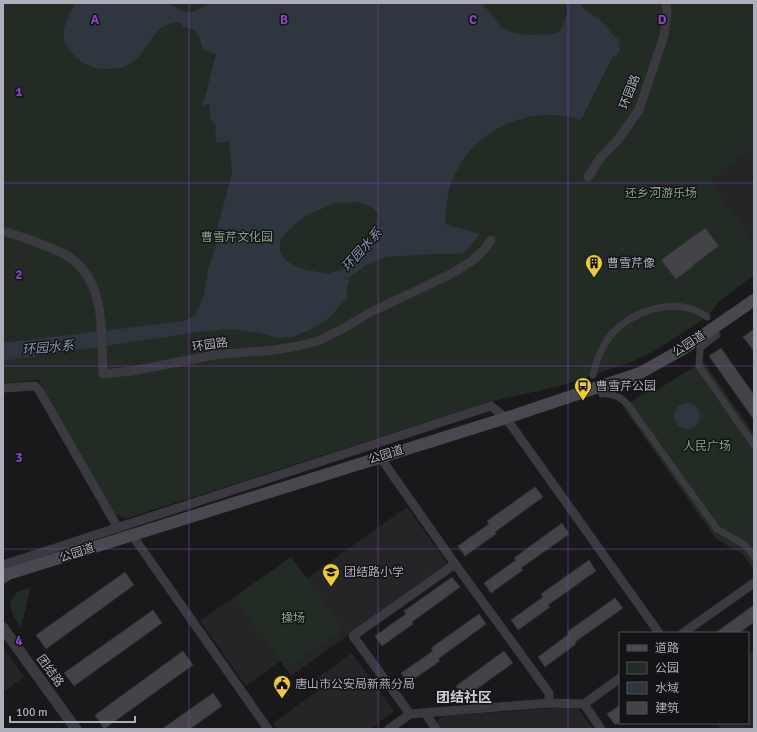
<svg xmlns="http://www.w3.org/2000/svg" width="757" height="732" font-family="Signika,'Noto Sans SC',sans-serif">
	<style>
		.built { fill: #252528 }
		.green { fill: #232b25 }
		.water { fill: #2f363f; fill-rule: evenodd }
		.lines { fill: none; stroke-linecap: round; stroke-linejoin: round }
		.canal { stroke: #2f363f; stroke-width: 9 }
		.building { fill: #444348; stroke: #343337 }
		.pedestrian { stroke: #3a3a40; stroke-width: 7 }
		.minor { stroke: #3a3a40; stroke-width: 9 }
		.tertiary { stroke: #3a3a40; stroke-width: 11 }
		.secondary { stroke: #484950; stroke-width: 12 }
		.grid { fill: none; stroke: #8546be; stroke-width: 1; stroke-opacity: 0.55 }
		.labels { text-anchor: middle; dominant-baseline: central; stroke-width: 3; stroke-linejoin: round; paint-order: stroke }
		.street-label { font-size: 12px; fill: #acaeba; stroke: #141416 }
		.park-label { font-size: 12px; fill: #84a48a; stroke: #141416 }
		.poi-label { font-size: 12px; fill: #acaeba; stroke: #141416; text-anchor: start }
		.water-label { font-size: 13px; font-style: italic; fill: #8597b3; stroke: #141416 }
		.quarter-label { font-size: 14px; font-weight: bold; fill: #cdced6; stroke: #141416 }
		.grid-label { font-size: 13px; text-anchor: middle; font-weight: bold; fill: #8546be; stroke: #141416; stroke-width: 3; stroke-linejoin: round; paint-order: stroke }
	</style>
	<rect width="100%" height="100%" fill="#19191b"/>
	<!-- built -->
	<path class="built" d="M754,148v93l-43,-60z
		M407,507l41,57 -157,112 -11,-15 -34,25 -46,-65 91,-64 16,21z
		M3,647l21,30 -21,15z
		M754,650v79h-33l-5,-6h32v-69z
		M352,653l42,58 -24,18h-93l-4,-6 47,-34 -6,-9z
		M571,707l8,2 14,20h-154l-3,-7 7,-6z"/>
	<!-- green -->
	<path class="green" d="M3,3h751v145l-43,33 43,60v34l-33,25 -14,17 -54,35 -19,9 -74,25 -71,16 -364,117 -13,-7 -73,-132 -36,3z
		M703,361l51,73v136l-11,-16 -27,-15 -93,-132 32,-21 2,4z
		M291,557l52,72 -57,40 -51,-72z
		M31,587l-10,40 -8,-11 -3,-13 6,-10z"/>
	<!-- water -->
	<path class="water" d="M76,3h92c17,11 24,13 41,0h273l19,24 13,6 13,2 25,-1 7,-2 5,-9 3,-10v-10h13c4,10 15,11 22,19 6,5 9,13 16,17l2,10 -3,8 -4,-1 -32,64c-47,-15 -99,5 -123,48 -10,17 -12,37 -13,56l35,10 -14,17 -5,3h-28l-47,3 -20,8 -16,12 -3,9v12l-18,20 -17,11 -20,8 -15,1 -17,-5 -26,-4 -28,2 -203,30v-18l181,-22 11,-5 9,-22 4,-24 10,-30 -3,-4 17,-62 -3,-33 -13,2 -1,-18 -4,-6 -2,-16 -8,4 4,-10 11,-43 -13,-4c-3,-12 -5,-22 -20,-23l-2,-4c-30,-3 -31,32 -53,42 -3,2 -8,3 -12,3 -18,3 -31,-1 -44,-15 -2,-3 -5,-6 -7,-10 -5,-12 4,-30 11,-40zM357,202l14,4 7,8 -3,14 -8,18 -11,12 -15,12 -14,4 -28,-6 -14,-8 -5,-9v-11l7,-8 18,-16 30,-13z
		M674 416a13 13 0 1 1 26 0a13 13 0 1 1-26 0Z"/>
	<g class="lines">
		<!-- canal -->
		<path class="canal" d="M348,267l27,-31"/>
	</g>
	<!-- building -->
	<path class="building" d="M705,228l14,18 -26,19 1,1 -18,13 -15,-19z
		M754,329v22l-11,-14z
		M721,348l33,47v25l-45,-64z
		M535,487l8,10 -48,35 1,2 -31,22 -7,-10 31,-22 -2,-3z
		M562,523l7,11 -48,34 2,2 -32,23 -7,-10 32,-23 -2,-2z
		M589,560l7,11 -48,34 2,2 -32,23 -7,-10 32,-23 -2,-3z
		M125,572l9,13 -88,64 -10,-14z
		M452,577l8,10 -48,35 1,2 -31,22 -7,-10 31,-22 -2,-3z
		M615,598l8,10 -48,34 1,2 -31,23 -7,-10 31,-23 -2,-2z
		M754,605v17l-15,11h-24z
		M153,610l9,13 -88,63 -10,-13z
		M479,614l7,10 -48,35 2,2 -32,22 -7,-10 32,-22 -2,-3z
		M183,651l10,14 -89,64 -9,-14z
		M504,651l9,12 -49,35 -8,-12z
		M213,693l9,13 -32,23h-28z
		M620,705v17l-5,3 -8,-11z"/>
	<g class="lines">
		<!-- pedestrian -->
		<path class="pedestrian" d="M717,335l-17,13 -1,18 55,79
			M593,375c3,-14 8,-27 17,-39 21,-26 69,-41 97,-19
			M602,394c11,-1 20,4 27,12l88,123 28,16 9,12"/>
		<!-- minor -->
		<path class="minor" d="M588,177l13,-20 15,-15 23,-32 25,-74 3,-24 -1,-9
			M3,231c18,6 62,19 75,33 28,28 23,74 25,110l29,-3 82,-16 60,-5 24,-4 20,-5 26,-13 25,-15 82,-39 21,-13 12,-11 7,-10
			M3,388l32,-2 4,4 79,138
			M380,457l75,107 94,129v10
			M132,535l136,194
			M3,565l488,-159 15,12 153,215
			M683,633l71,-50
			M584,704l17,25
			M425,713l11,16
			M410,714l-57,-78 102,-72
			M389,729l21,-15 139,-11 35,1 36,-26"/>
		<!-- tertiary -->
		<path class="tertiary" d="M3,628l73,101"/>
		<!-- secondary -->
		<path class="secondary" d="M3,577l5,-3 498,-156 134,-45 43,-24 71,-49"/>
	</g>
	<!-- grid -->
	<path class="grid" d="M189,3v726M378,3v726M568,3v726M3,183h751M3,366h751M3,549h751"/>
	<!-- icons -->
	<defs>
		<symbol id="building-pin" viewBox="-11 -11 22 30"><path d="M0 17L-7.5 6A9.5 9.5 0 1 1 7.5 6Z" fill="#ebc941" stroke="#141416"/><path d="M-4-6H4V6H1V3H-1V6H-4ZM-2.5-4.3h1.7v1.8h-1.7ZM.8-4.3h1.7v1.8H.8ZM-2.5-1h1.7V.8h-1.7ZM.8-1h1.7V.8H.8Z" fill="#111"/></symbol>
		<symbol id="bus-pin" viewBox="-11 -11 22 30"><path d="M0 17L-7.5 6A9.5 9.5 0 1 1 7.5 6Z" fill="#ebc941" stroke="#141416"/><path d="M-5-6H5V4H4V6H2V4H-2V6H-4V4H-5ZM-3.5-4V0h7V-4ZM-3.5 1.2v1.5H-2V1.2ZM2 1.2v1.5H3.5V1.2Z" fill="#111"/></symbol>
		<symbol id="school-pin" viewBox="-11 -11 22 30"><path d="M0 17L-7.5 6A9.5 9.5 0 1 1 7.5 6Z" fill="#ebc941" stroke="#141416"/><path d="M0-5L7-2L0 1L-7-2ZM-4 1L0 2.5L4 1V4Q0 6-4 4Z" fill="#111"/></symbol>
		<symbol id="civic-pin" viewBox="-11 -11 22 30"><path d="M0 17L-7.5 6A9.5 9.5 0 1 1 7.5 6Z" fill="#ebc941" stroke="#141416"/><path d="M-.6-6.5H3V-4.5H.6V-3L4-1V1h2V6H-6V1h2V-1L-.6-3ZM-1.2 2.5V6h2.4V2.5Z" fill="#111"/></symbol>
	</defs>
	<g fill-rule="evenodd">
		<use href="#building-pin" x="584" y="253" width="20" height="27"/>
		<use href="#bus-pin" x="573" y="376" width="20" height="27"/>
		<use href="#school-pin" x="321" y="562" width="20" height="27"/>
		<use href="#civic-pin" x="272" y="674" width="20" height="27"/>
	</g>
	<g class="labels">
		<!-- street labels -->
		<g class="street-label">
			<text transform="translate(630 92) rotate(-69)">环园路</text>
			<text transform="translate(689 344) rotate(-33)">公园道</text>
			<text transform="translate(210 345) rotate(-8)">环园路</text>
			<text transform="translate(386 455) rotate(-17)">公园道</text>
			<text transform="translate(77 553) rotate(-18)">公园道</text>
			<text transform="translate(50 671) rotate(54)">团结路</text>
		</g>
		<!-- park labels -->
		<g class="park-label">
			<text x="661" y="193">还乡河游乐场</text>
			<text x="237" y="237">曹雪芹文化园</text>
			<text x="707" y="446">人民广场</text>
			<text x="293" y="618">操场</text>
		</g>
		<!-- poi labels -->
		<g class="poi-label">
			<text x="607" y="263">曹雪芹像</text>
			<text x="596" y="386">曹雪芹公园</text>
			<text x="344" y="572">团结路小学</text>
			<text x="295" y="684">唐山市公安局新燕分局</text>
		</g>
		<!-- water labels -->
		<g class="water-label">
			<text transform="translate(362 250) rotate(-48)">环园水系</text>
			<text transform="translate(48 348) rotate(-5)">环园水系</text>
		</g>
		<!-- quarter labels -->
		<g class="quarter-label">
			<text x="464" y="697">团结社区</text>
		</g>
	</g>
	<g class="grid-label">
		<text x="95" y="24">A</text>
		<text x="284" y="24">B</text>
		<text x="473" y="24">C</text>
		<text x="662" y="24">D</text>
		<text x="19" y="96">1</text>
		<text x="19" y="279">2</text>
		<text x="19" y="462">3</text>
		<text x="19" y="645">4</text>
	</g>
	<!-- border -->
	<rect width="757" height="732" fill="none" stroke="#acaeba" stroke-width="8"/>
	<!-- legend -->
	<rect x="619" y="632" width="130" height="92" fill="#141416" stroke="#515258"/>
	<rect x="627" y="645" width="20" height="6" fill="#484950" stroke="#515258"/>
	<text x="655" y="652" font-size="12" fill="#acaeba">道路</text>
	<rect x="627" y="662" width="20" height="12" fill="#232b25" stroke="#515258"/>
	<text x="655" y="672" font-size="12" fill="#acaeba">公园</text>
	<rect x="627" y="682" width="20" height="12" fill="#2f363f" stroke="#515258"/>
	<text x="655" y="692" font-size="12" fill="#acaeba">水域</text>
	<rect x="627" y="702" width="20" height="12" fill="#444348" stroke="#515258"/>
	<text x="655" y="712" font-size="12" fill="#acaeba">建筑</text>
	<!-- scale -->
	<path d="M10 716v6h125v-6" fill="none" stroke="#acaeba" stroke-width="2"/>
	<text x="16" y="716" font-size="12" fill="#acaeba" stroke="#141416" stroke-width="3" paint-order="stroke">100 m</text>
</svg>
